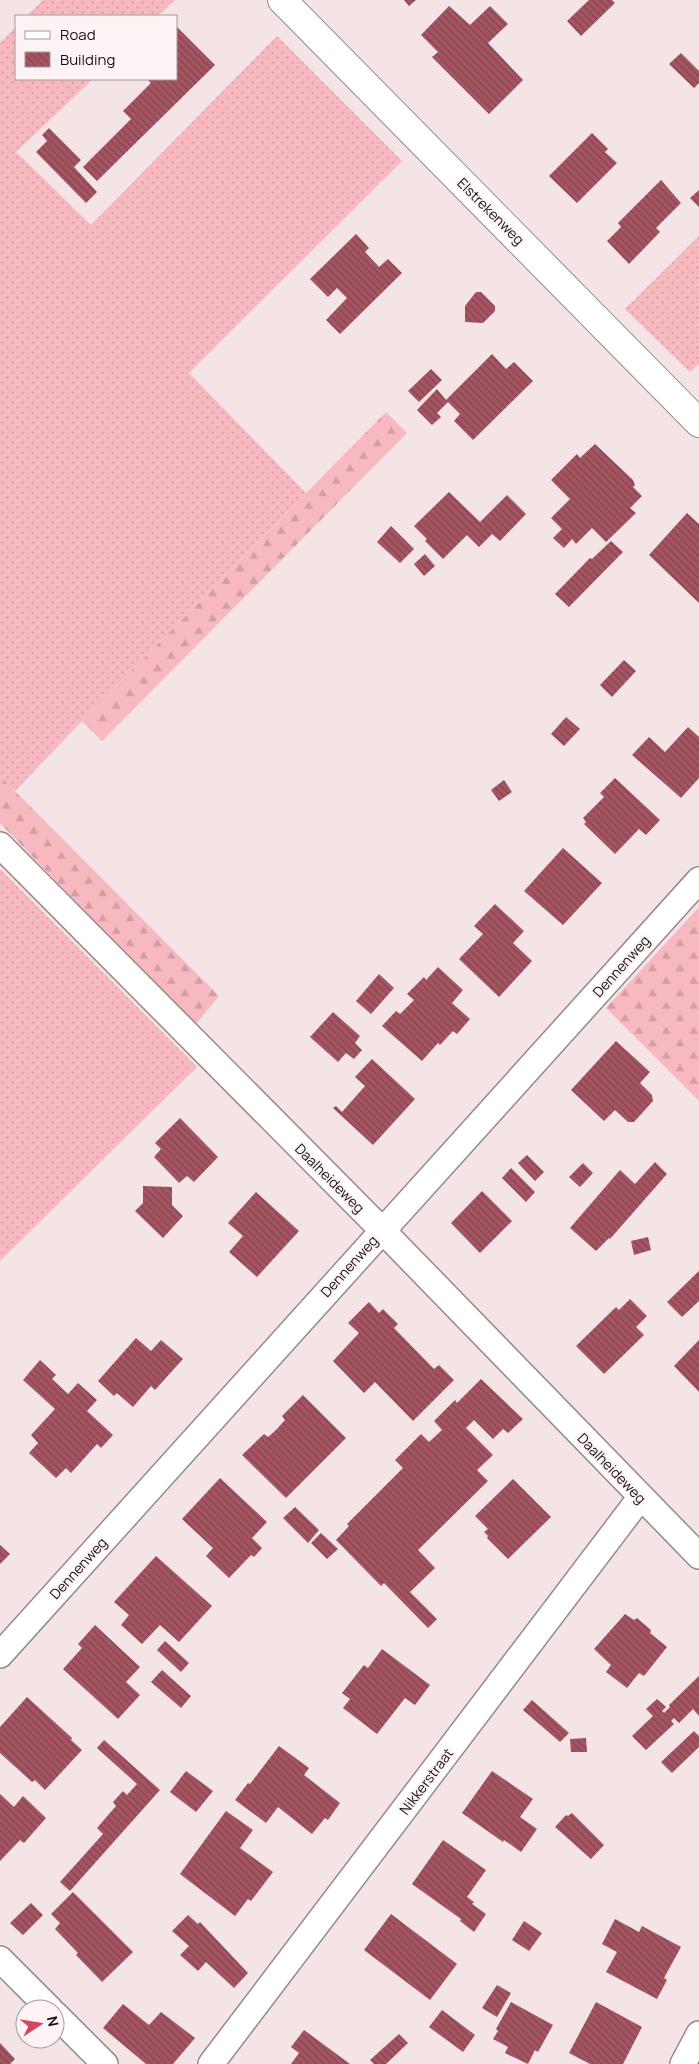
<svg xmlns="http://www.w3.org/2000/svg" width="699" height="2064" font-family="Manrope,sans-serif">
	<style>
		.grass { fill: url(#grass-dots) }
		.forest { fill: url(#forest-firs) }
		.building { fill: url(#building-back-hatch) }
		.lines { fill: none; stroke-linecap: round; stroke-linejoin: round }
		.minor-casing { stroke: #98898a; stroke-width: 28 }
		.tertiary-casing { stroke: #98898a; stroke-width: 30 }
		.minor { stroke: #fff; stroke-width: 25 }
		.tertiary { stroke: #fff; stroke-width: 28 }
		.labels { text-anchor: middle; dominant-baseline: central; stroke-width: 4.5; stroke-linejoin: round; paint-order: stroke }
		.street-label { font-size: 14px; fill: #161111; stroke: #fdf3f4 }
	</style>
	<defs>
		<pattern id="grass-dots" width="8" height="8" patternUnits="userSpaceOnUse" patternTransform="scale(1.25)"><rect width="8" height="8" fill="#f7b8bf"/><path d="M2 2h.1M6 6h.1" fill="none" stroke="#d39da3" stroke-width="1.8" stroke-linecap="round"/></pattern>
		<pattern id="forest-firs" width="22" height="20" patternUnits="userSpaceOnUse" patternTransform="scale(1.25)"><rect width="22" height="20" fill="#f7b8bf"/><path d="M5 1l3.5 6h-7zM16 11l3.5 6h-7z" fill="#d39da3"/></pattern>
		<pattern id="building-back-hatch" width="6" height="6" patternUnits="userSpaceOnUse" patternTransform="scale(1.25)"><rect width="6" height="6" fill="#a55561"/><path d="M-1 5l2 2M0 0l6 6M5-1l2 2" fill="none" stroke="#85454f"/></pattern>
	</defs>
	<rect width="100%" height="100%" fill="#f4e4e5"/>
	<!-- grass -->
	<path class="grass" d="M43,0h132l-17,16h-131z
		M16,27v52h77l-77,73 75,73 186,-189 125,125 -213,212 117,120 -224,228 -67,70 -15,-15v-733z
		M699,236v128l-9,8 -65,-63z
		M0,869l197,198 -197,194z"/>
	<!-- forest -->
	<path class="forest" d="M386,412l21,21 -305,308 -20,-20z
		M0,776l219,220 -24,29 -195,-202z
		M699,907v194l-93,-93z"/>
	<!-- building -->
	<path class="building" d="M404,0h12l-7,6z
		M589,0h23l3,3 -34,33 -14,-15z
		M449,6l21,19 20,-19 18,18 -20,19 35,37 -34,34 -57,-57 6,-5 -17,-17z
		M176,26l39,39 -118,116 -14,-14 48,-48 -8,-8 28,-28 -4,-4h29z
		M681,53l18,18v12l-5,5 -25,-24z
		M49,128l32,32 -7,7 23,25 -11,11 -50,-51 11,-11 -5,-6z
		M592,133l16,16 -3,3 12,11 -40,40 -28,-27z
		M661,180l20,23 -25,25 4,4 -31,32 -22,-23 14,-14 -3,-4z
		M699,190v17l-9,-9z
		M356,234l13,14 -4,4 14,15 9,-8 14,14 -62,61 -14,-14 21,-22 -10,-10 -9,9 -18,-18z
		M476,292h5l14,14v5l-12,12 -18,-1v-16z
		M492,354l14,15 8,-7 19,19 -60,59 -19,-19 6,-7 -12,-12 -11,11 4,4 -9,8 -15,-15 20,-21 9,11z
		M431,369l11,11 -23,22 -11,-11z
		M595,444l38,36 2,5 -2,2 9,9 -12,12 6,5 -30,29 -14,-14 -16,16 -4,-5 -8,9 -11,-10 9,-9 -11,-11 19,-19 -19,-19 26,-26 3,4z
		M449,492l31,30 27,-27 19,19 -26,27 -8,-7 -13,13 -12,-12 -24,24 -18,-18 2,-2 -13,-13z
		M687,513l12,11v79l-50,-48z
		M391,526l23,23 -14,14 -23,-21z
		M611,541l12,11 -54,55 -14,-13 35,-36 2,1z
		M425,554l10,12 -11,10 -10,-12z
		M624,660l12,11 -24,26 -12,-12z
		M566,717l14,12 -16,17 -13,-12z
		M688,727l11,10v41l-18,20 -49,-43 17,-18 16,15z
		M615,778l45,42 -14,15 -7,-6 -24,25 -31,-30 2,-2 -3,-4 21,-21 -4,-4z
		M504,780l8,12 -13,9 -8,-11z
		M563,848l39,35 -39,42 -39,-34z
		M495,904l29,27 -11,12 19,18 -33,36 -40,-38 24,-25 -9,-8z
		M438,967l25,23 -11,13 18,16 -13,15 -4,-3 -13,14 -2,-2 -16,18 -40,-35 14,-15 4,3 14,-14 -7,-6 17,-17 2,3z
		M379,974l15,14 -23,26 -15,-13z
		M333,1012l27,24 -5,7 7,7 -8,9 -8,-6 -8,9 -28,-25z
		M616,1041l34,31 -10,11 12,12 1,6 -19,21h-6l-13,-12 -11,11 -33,-31z
		M372,1059l43,40 -42,46 -40,-37 3,-2 6,6 23,-26 -10,-9z
		M180,1118l38,39 -24,25 -7,-6 -8,7 -25,-26 7,-8 -6,-6z
		M527,1155l17,17 -9,9 -17,-18z
		M655,1162l12,12 -57,65 -1,-1 -13,13 -26,-23 50,-58 15,14z
		M583,1163l10,10 -13,14 -11,-10z
		M511,1168l24,24 -9,10 -24,-24z
		M143,1186l29,1v18l11,11 -20,22 -28,-27 8,-8z
		M482,1191l30,30 -32,32 -29,-30z
		M256,1192l43,39 -42,46 -28,-25 14,-16 -15,-13z
		M648,1237l3,13 -17,5 -3,-14z
		M699,1271v30l-17,16 -15,-15z
		M630,1299l17,17 -11,11 8,8 -40,39 -28,-28 40,-39 3,3z
		M369,1302l10,11 4,-4 15,15 -4,4 40,41 5,-4 15,15 -41,41 -38,-39 -11,11 -31,-32 26,-28 -11,-10z
		M136,1338l15,13 10,-11 22,19 -28,31 -4,-4 -18,21 -16,-14 -3,3 -16,-15z
		M699,1340v52l-25,-26z
		M40,1360l16,15 -4,4 16,15 10,-11 19,17 -10,11 26,24 -12,13 -4,-4 -26,29 -5,-5 -10,10 -27,-25 9,-10 -7,-8 24,-26 -32,-29z
		M481,1379l42,40 -15,14 -5,-4 -10,10 -19,-19 -8,8 27,27 -16,15 11,11 -70,69 17,18 -25,24 27,27 -9,9 -44,-45 -3,3 -45,-46 13,-14 -2,-2 56,-56 -8,-8 26,-26 8,8 13,-12 -8,-9 21,-21 2,3z
		M303,1395l43,43 -60,60 -44,-43 22,-21 4,3 8,-7 9,-10 -3,-4z
		M220,1478l47,44 -15,16 10,10 -8,9 -3,-2 -22,23 -23,-22 7,-8 -31,-29z
		M513,1479l38,38 -43,42 -21,-21 1,-2 -4,-4 4,-3 -13,-13z
		M295,1507l24,23 -11,13 -25,-25z
		M321,1533l17,16 -11,10 -16,-16z
		M0,1545l10,9 -10,10z
		M156,1556l56,50 -33,36 -19,-17 -18,19 -21,-19 8,-10 -15,-13z
		M625,1614l9,6 3,-2 14,12 -1,3 17,14 -23,29 -5,-3 -12,15 -21,-16 5,-7 -17,-16z
		M95,1625l45,42 -14,15 14,13 -22,24 -55,-50 19,-21 -4,-4z
		M165,1641l24,22 -8,9 -24,-22z
		M382,1649l48,36 -15,20 -10,-7 -28,36 -34,-26 7,-9 -8,-6 22,-28 4,3z
		M162,1670l29,26 -10,12 -30,-26z
		M699,1676v40l-6,-7 -14,14 -5,-5 -3,3 3,3 -28,26 -14,-14 21,-20 -7,-7 11,-10 9,8 -4,4 2,2 6,-6 -1,-2z
		M27,1697l45,41 -1,2 11,10 -37,40 -10,-10 -3,2 -32,-29v-26z
		M532,1700l37,33 -9,9 -37,-32z
		M694,1731l5,5v11l-27,26 -11,-11z
		M586,1738l1,14h-16l-1,-13z
		M104,1740l56,50 -90,101 -10,-9 43,-48 -6,-6 19,-22 -3,-4 10,-11 4,4 10,-11 -40,-36z
		M279,1746l30,22 -5,7 36,28 -12,17 -3,-2 -13,16 -34,-27 -12,16 -31,-23 13,-17 2,1z
		M186,1771l27,20 -17,21 -26,-20z
		M492,1771l41,28 -13,18 17,12 -16,23 -17,-12 -1,2 -41,-29z
		M0,1794l14,13 9,-11 23,22 -22,25 -4,-3 -20,21z
		M226,1811l27,19 -13,18 33,24 -22,29 -3,-2 -13,17 -55,-42z
		M572,1813l32,32 -13,14 -36,-32 11,-12 2,1z
		M443,1840l43,30 -19,27 7,5 -2,2 14,10 -12,18 -14,-11 1,-2 -49,-35z
		M73,1892l60,60 -31,30 -26,-27 2,-2 -23,-24 5,-6 -9,-9z
		M31,1903l12,12 -20,20 -13,-12z
		M391,1914l66,50 -27,36 -66,-50z
		M188,1915l10,9 2,-2 48,51 -14,15 -28,-26 -8,9 -18,-16 9,-9 -17,-15z
		M615,1919l24,13 3,-6 39,21 -17,31 3,2 -10,19 -51,-27 11,-20 -15,-8z
		M524,1921l18,12 -13,18 -17,-11z
		M497,1985l14,8 -14,24 -15,-9z
		M511,2002l42,23 -15,27 -3,-2 -7,14 -23,-11 3,-6 -15,-8 5,-8 -2,-2z
		M596,2002l46,25 -19,37h-33l-21,-11z
		M123,2004l26,21 12,-13 34,26 -22,26h-27l-43,-36z
		M442,2010l33,25 -12,17 -34,-25z
		M304,2030l46,34h-59l8,-11 -8,-6z
		M399,2034l9,9 -22,21h-12l-4,-4z
		M0,2043l15,16 -5,5h-10z"/>
	<g class="lines">
		<defs>
			<path id="minor" d="M0,845l382,385 317,326
				M0,1655l699,-775
				M0,1959l50,50
				M55,2014l50,50
				M211,2064l429,-566
				M683,2064l16,-30"/>
			<path id="tertiary" d="M282,0l417,423"/>
		</defs>
		<!-- minor casing -->
		<use href="#minor" class="minor-casing"/>
		<!-- tertiary casing -->
		<use href="#tertiary" class="tertiary-casing"/>
		<!-- minor -->
		<use href="#minor" class="minor"/>
		<!-- tertiary -->
		<use href="#tertiary" class="tertiary"/>
	</g>
	<g class="labels">
		<!-- street labels -->
		<g class="street-label">
			<text transform="translate(491 211) rotate(45)">Elstrekenweg</text>
			<text transform="translate(621 966) rotate(-48)">Dennenweg</text>
			<text transform="translate(330 1178) rotate(45)">Daalheideweg</text>
			<text transform="translate(349 1266) rotate(-48)">Dennenweg</text>
			<text transform="translate(612 1468) rotate(46)">Daalheideweg</text>
			<text transform="translate(78 1568) rotate(-48)">Dennenweg</text>
			<text transform="translate(426 1781) rotate(-53)">Nikkerstraat</text>
		</g>
	</g>
	<!-- legend -->
	<rect x="15" y="15" width="162" height="65" fill="#fdf3f4" stroke="#a19999"/>
	<rect x="25" y="31" width="25" height="8" fill="#ffffff" stroke="#a19999"/>
	<text x="60" y="40" font-size="15" fill="#161111">Road</text>
	<rect x="25" y="52" width="25" height="15" fill="url(#building-back-hatch)" stroke="#a19999"/>
	<text x="60" y="65" font-size="15" fill="#161111">Building</text>
	<!-- north arrow -->
	<g transform="translate(40 2024) rotate(78)"><circle r="24" fill="#fdf3f4" stroke="#a19999"/>
	<path d="M0-4L9 19L0 12L-9 19Z" fill="#d44463"/>
	<text y="-8" font-size="14" font-weight="bold" text-anchor="middle" fill="#161111">N</text>
	</g>
</svg>
